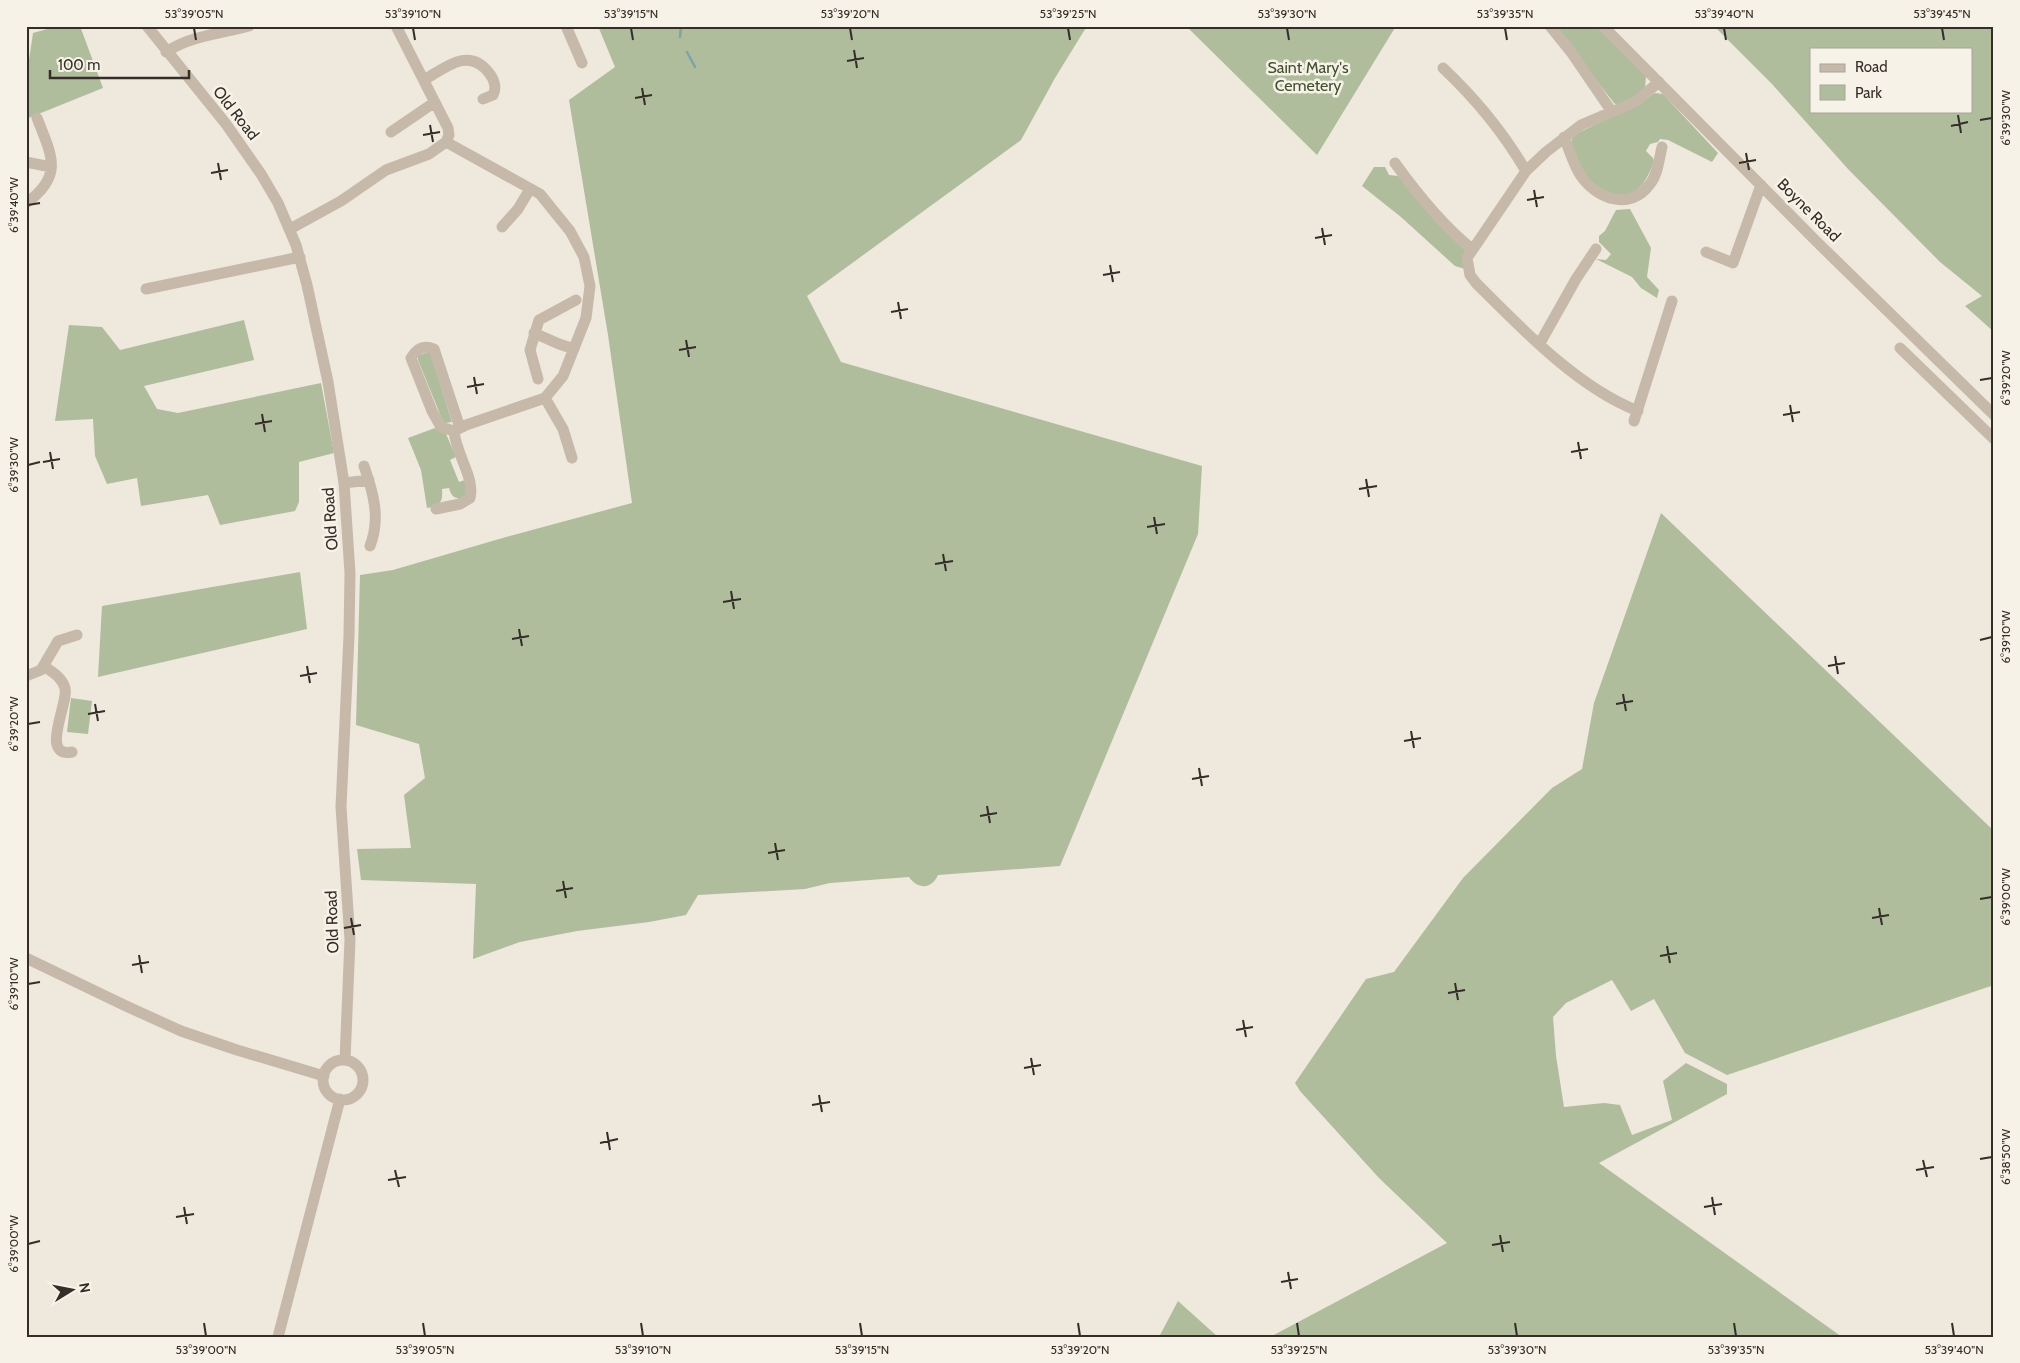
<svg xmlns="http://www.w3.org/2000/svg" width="2020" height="1363" font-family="Cabin,sans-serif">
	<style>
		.green { fill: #afbd9d; fill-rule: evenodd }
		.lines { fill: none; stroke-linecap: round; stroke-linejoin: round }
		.stream { stroke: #7ea3aa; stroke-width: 2.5 }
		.minor { stroke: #c6b9a9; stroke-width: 11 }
		.ticks { fill: none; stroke: #342d28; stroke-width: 2 }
		.labels { text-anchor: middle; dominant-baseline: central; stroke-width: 5; stroke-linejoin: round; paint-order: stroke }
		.park-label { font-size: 16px; fill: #40502e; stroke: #f7f2e8 }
		.street-label { font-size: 16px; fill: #342d28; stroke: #f7f2e8 }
		.neatline { fill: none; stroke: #342d28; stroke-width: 2 }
		.ticks-label { font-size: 12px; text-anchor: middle; fill: #342d28 }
	</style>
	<rect width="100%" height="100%" fill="#efe8dc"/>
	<!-- green -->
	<path class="green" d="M58,26h22l23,62 -77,31v-39l7,-47z
		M598,26h489l-32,52 -34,62 -214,156 34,66 361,104 -4,68 -138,332 -122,9c-6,14 -20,15 -29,2l-79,6 -25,6 -107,6 -12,20 -37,7 -72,9 -57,11 -47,17 3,-75 -115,-4 -4,-31 54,-1 -7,-53 21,-17 -6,-34 -63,-19 4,-150 33,-5 113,-33 126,-34 -24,-168 -39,-235 46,-33z
		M1186,26h210l-79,129z
		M1554,26h44l48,50 -1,13 -15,12 -13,4 -3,-2z
		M1714,26h280v306l-29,-26 17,-10 -42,-34 -92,-93 -76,-85zM1811,49h160v62h-160z
		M1655,93l8,1 55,59 -6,9 -44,-22 -8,-1 -2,3 -8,2 -4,7 7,7 1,4c-4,9 -8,20 -16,27 -17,15 -41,1 -53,-15 -7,-8 -10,-22 -14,-32l2,-6c27,-15 56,-25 82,-43z
		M1374,167h11l4,8 9,1 71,74 -4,19 -10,-3 -54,-49 -39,-31z
		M1630,209l21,39 -4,29 12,13 -2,8 -16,-10 -9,-11 -36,-18 10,1 5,-6 -12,-12v-6l6,-5 11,-21z
		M244,320l10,40 -110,26 13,23 21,4 143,-30 13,70 -35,9v40l-4,9 -75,14 -12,-30 -67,11 -4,-28 -30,6 -12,-28 -2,-37 -38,2 14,-96 33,2 18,23z
		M430,352l22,70 -7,1 -3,-4 -24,-59v-5z
		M435,428l11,6 10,23 -6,3 9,22 9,-3 2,11 -9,9c-8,-1 -10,-4 -12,-11l-7,1c1,14 -2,16 -15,19l-6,-38 -13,-32z
		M1661,513l333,318v154l-267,90 -42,-22 -31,-54 -23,12 -19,-31 -46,23 -13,14 3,39 8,51 40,-4 16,2 12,30 40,-15 -9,-39 23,-18 41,21v10l-128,69 243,174h-572l177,-94 -68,-65 -79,-87 -5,-8 71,-104 28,-7 69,-94 89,-90 30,-19 12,-66z
		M300,572l7,57 -209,48 4,-71z
		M71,698l21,3 -4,33 -21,-2z
		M1178,1301l40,36h-59z"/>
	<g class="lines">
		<!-- stream -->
		<path class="stream" d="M680,37l1,-11
			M687,52l8,15"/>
		<!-- minor -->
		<path class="minor" d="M147,26l79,98 35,50 17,29 18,42 11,40 21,97 16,101 6,90 -1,63 -8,171 9,133 -5,120
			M566,26l16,37
			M1550,26l21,26 41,60
			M1603,26l212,214 179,175
			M166,52c26,-17 54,-18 83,-26
			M1443,68c33,31 60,64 83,103
			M424,80c21,-12 45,-34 65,-7 5,6 8,15 4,22l-10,4
			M391,132l44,-30
			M1564,137c5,12 9,26 15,36 16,26 51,39 71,11 8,-10 9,-25 12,-37
			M26,162l25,5
			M1395,163c23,32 47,62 77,86
			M26,203c38,-27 26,-47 11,-85
			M502,227l16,-18 12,-20
			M290,229l51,-28 45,-31 43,-16 17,-12 3,-7 -1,-7 -52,-102
			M1706,252l27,11 28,-78
			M146,289l154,-32
			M534,333l25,11 15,5
			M1540,343l36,-64 20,-30
			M1900,348l94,91
			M538,379l-8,-29 9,-30 37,-20
			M545,398l18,31 9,29
			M1638,411c-60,-23 -117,-83 -162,-128l-6,-8 -3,-17 59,-87 20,-19 35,-27 54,-23 24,-20
			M1634,421l38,-120
			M454,431l-13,-4 -9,-16 -21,-53c6,-10 13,-13 23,-9l26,79
			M364,466c9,26 17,52 6,80
			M344,483l25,-3
			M436,509l24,-5 10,-6c5,-21 -14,-43 -16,-67l12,-6 79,-27 18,-22 23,-58 4,-32 -6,-29 -14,-26 -30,-37 -94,-52
			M44,666c8,6 18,11 21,22 4,15 -26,70 7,64
			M26,676l15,-6 17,-29 19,-6
			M26,958l100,48 55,25 56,19 87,26
			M323 1080a20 20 0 1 1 40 0a20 20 0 1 1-40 0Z
			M278,1337l62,-238"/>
	</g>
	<!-- ticks -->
	<path class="ticks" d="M194,28l2,12M413,28l2,12M631,28l2,12M850,28l2,12M1068,28l2,12M1287,28l2,12M1505,28l2,12M1724,28l2,12M1942,28l2,12M854,50l3,18M847,61l17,-3M642,88l3,17M635,98l17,-3M1958,115l3,18M1980,120l12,-2M430,125l3,17M1951,126l17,-4M423,135l17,-3M1746,153l3,17M218,163l3,17M1739,163l17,-3M211,173l17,-3M1534,190l3,17M1527,200l17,-3M28,205l12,-2M1322,228l3,17M1315,238l17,-3M1110,265l3,17M1103,275l17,-3M898,302l3,17M891,312l17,-3M686,340l3,17M679,350l17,-3M474,377l3,17M1980,380l12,-2M467,387l17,-3M1790,405l3,17M262,414l3,18M1783,415l17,-3M255,424l17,-3M1578,442l3,17M50,452l3,17M1571,452l17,-3M43,462l17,-3M28,465l12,-3M1366,479l3,18M1359,489l18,-3M1154,517l3,17M1147,527l18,-3M943,554l3,17M935,564l18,-3M731,591l3,18M723,602l18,-3M519,629l3,17M512,639l17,-3M1980,640l12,-3M1835,656l3,18M307,666l3,17M1828,666l17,-3M300,676l17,-3M1623,694l3,17M95,704l3,17M1616,704l17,-3M88,714l17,-3M28,724l12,-2M1411,731l3,17M1404,741l17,-3M1199,768l3,18M1192,779l17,-3M987,806l3,17M980,816l17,-3M775,843l3,17M768,853l17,-3M563,881l3,17M556,891l17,-3M1980,899l12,-2M1879,908l3,17M351,918l3,17M1872,918l17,-3M344,928l17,-3M1667,946l3,17M139,955l3,18M1660,956l17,-3M132,965l17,-3M1455,983l3,17M28,984l12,-2M1448,993l17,-3M1243,1020l3,17M1236,1030l17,-3M1031,1058l3,17M1024,1068l17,-3M819,1095l3,17M812,1105l18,-3M607,1132l3,18M600,1143l18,-4M1980,1159l12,-2M1923,1160l4,17M395,1170l4,17M1916,1170l18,-3M388,1180l18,-3M1712,1197l3,18M184,1207l3,17M1704,1207l18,-3M176,1217l18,-3M1500,1235l3,17M28,1244l12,-3M1492,1245l18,-3M1288,1272l3,17M1281,1282l17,-3M204,1323l2,13M423,1323l2,13M641,1323l2,13M860,1323l2,13M1078,1323l2,13M1297,1323l2,13M1515,1323l2,13M1734,1323l2,13M1952,1323l2,13"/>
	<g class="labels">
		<!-- park labels -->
		<g class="park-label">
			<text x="1308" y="67">Saint Mary's<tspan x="1308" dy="18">Cemetery</tspan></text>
		</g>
		<!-- street labels -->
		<g class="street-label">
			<text transform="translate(236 113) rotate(52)">Old Road</text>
			<text transform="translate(1809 210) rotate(45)">Boyne Road</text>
			<text transform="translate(330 519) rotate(-94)">Old Road</text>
			<text transform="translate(332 922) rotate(-92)">Old Road</text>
		</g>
	</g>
	<!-- border -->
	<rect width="2020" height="1363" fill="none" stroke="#f7f2e8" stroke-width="55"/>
	<!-- legend -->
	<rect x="1810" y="48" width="162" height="65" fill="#f7f2e8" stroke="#a9a39b"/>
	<rect x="1820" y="64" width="25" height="8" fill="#c6b9a9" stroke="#a9a39b"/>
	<text x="1855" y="72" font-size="15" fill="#342d28">Road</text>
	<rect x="1820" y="85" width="25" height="15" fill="#afbd9d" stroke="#a9a39b"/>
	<text x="1855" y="98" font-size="15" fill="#342d28">Park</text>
	<!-- north arrow -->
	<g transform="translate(72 1290) rotate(80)" stroke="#f7f2e8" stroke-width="4" paint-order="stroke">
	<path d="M0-4L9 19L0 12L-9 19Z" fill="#342d28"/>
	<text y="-8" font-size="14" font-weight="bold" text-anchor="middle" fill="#342d28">N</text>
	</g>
	<!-- scale -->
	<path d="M50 70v8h139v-8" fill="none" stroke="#342d28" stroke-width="2.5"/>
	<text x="58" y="70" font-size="15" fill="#342d28" stroke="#f7f2e8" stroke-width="4" paint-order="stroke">100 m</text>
	<rect x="28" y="28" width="1964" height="1308" class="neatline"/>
	<g class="ticks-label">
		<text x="194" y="18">53°39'05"N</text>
		<text x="413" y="18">53°39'10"N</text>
		<text x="631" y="18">53°39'15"N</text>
		<text x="850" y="18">53°39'20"N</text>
		<text x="1068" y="18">53°39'25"N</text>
		<text x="1287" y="18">53°39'30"N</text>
		<text x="1505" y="18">53°39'35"N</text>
		<text x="1724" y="18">53°39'40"N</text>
		<text x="1942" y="18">53°39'45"N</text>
		<text transform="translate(2006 118) rotate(-90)" y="4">6°39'30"W</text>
		<text transform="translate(14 205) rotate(-90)" y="4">6°39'40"W</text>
		<text transform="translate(2006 378) rotate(-90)" y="4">6°39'20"W</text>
		<text transform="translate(14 465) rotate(-90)" y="4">6°39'30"W</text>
		<text transform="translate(2006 637) rotate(-90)" y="4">6°39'10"W</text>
		<text transform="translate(14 724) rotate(-90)" y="4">6°39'20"W</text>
		<text transform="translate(2006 897) rotate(-90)" y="4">6°39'00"W</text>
		<text transform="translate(14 984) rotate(-90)" y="4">6°39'10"W</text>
		<text transform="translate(2006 1157) rotate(-90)" y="4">6°38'50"W</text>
		<text transform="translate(14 1244) rotate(-90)" y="4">6°39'00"W</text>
		<text x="206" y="1354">53°39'00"N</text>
		<text x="425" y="1354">53°39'05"N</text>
		<text x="643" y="1354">53°39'10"N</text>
		<text x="862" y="1354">53°39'15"N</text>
		<text x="1080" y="1354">53°39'20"N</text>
		<text x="1299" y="1354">53°39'25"N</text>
		<text x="1517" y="1354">53°39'30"N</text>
		<text x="1736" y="1354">53°39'35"N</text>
		<text x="1954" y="1354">53°39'40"N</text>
	</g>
</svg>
